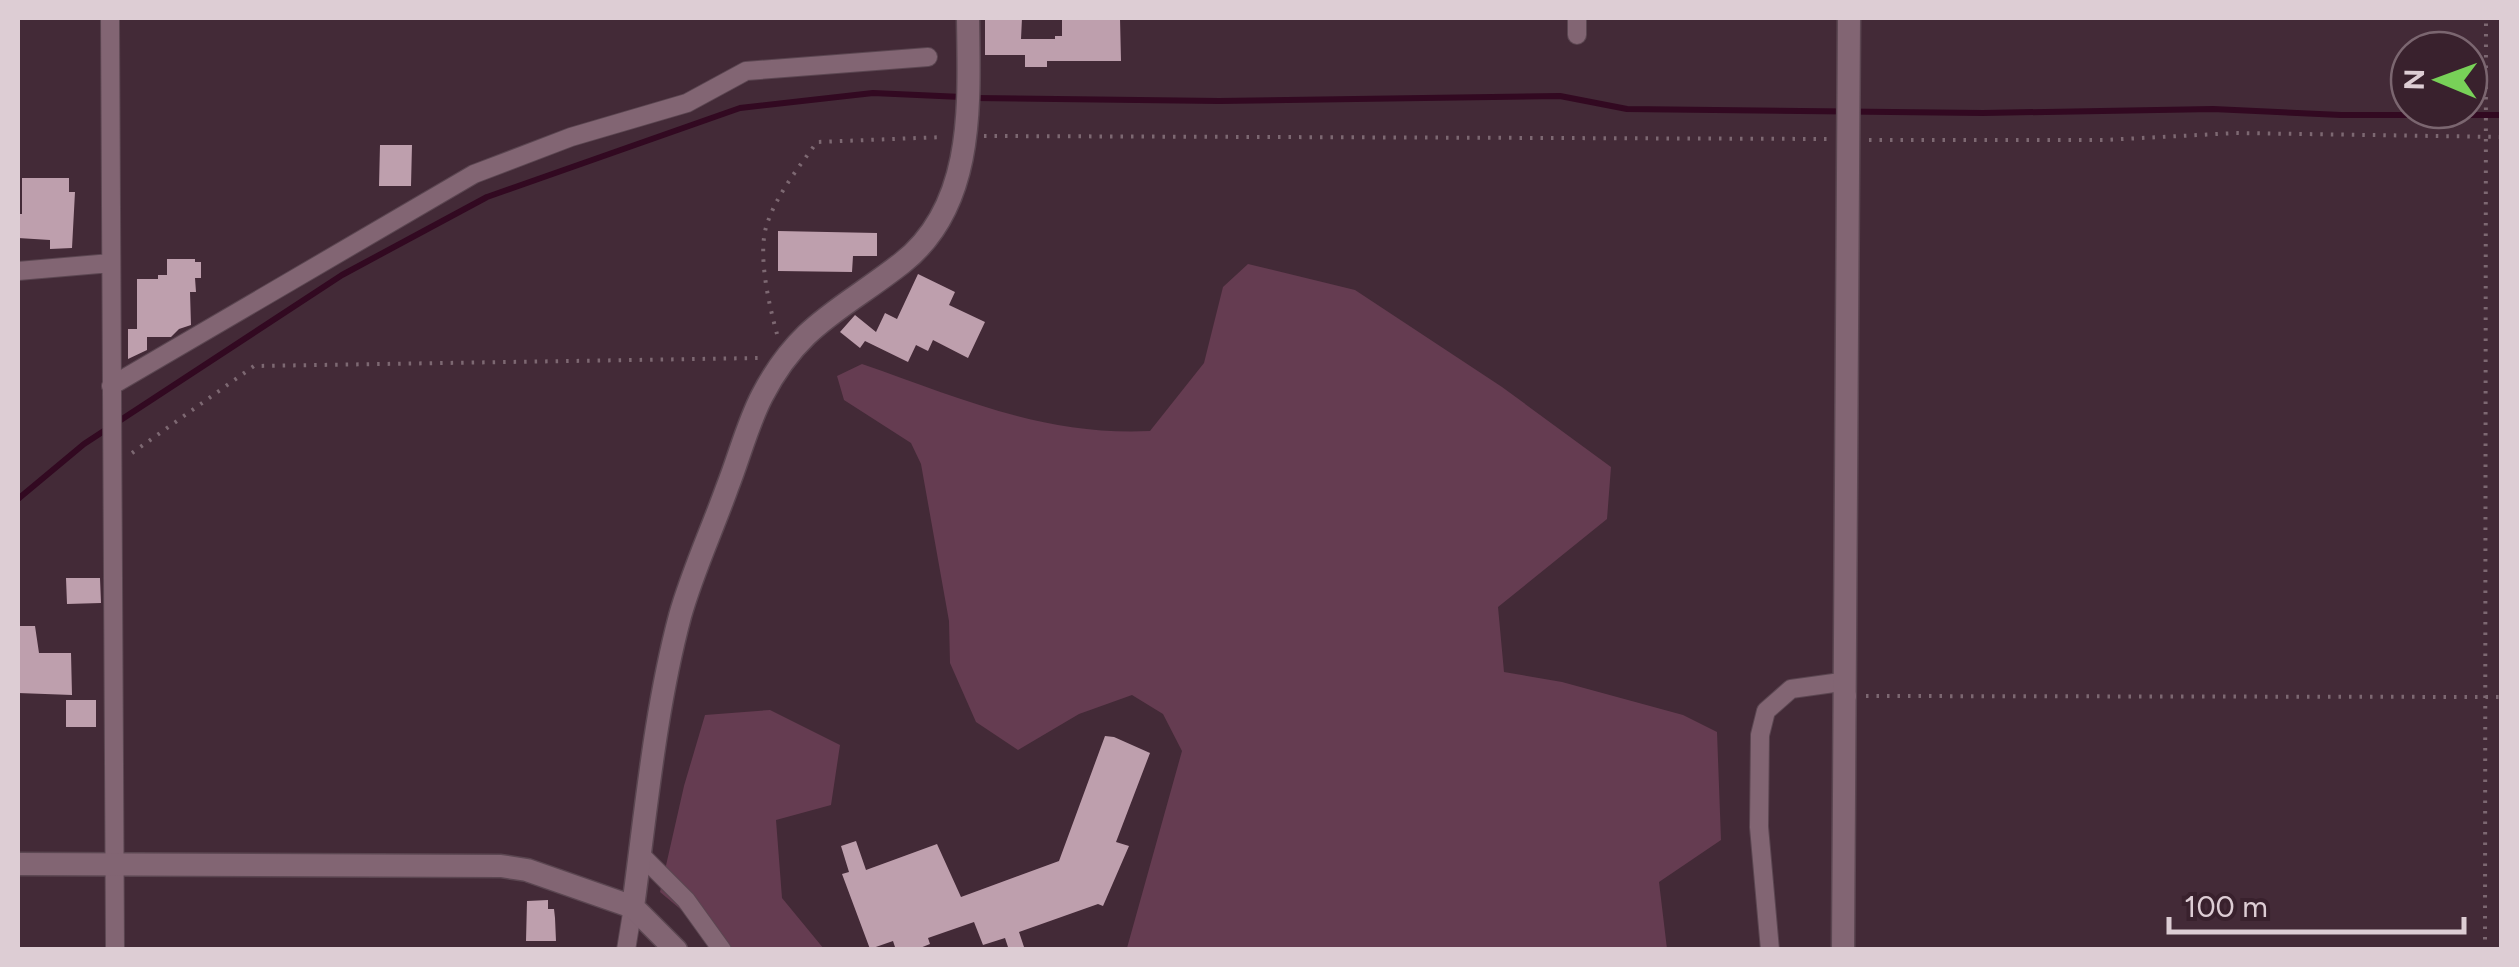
<svg xmlns="http://www.w3.org/2000/svg" width="2519" height="967" font-family="Figtree,sans-serif">
	<style>
		.green { fill: #653c51 }
		.lines { fill: none; stroke-linecap: round; stroke-linejoin: round }
		.stream { stroke: #320921; stroke-width: 6 }
		.building { fill: #be9fad }
		.minor-casing { stroke: #5b4651; stroke-width: 20 }
		.tertiary-casing { stroke: #5b4651; stroke-width: 25 }
		.path { stroke: #7d6872; stroke-width: 4; stroke-dasharray: 2.5 8; stroke-linecap: butt }
		.minor { stroke: #826573; stroke-width: 18 }
		.tertiary { stroke: #826573; stroke-width: 22 }
	</style>
	<rect width="100%" height="100%" fill="#432a37"/>
	<!-- green -->
	<path class="green" d="M1248,264l107,26 147,97 109,80 -4,52 -109,88 6,65 58,10 121,33 34,17 4,108 -62,42 8,67h-544l4,-1 55,-197 -19,-37 -31,-19 -53,19 -61,36 -42,-28 -26,-59 -1,-42 -28,-157 -10,-21 -67,-43 -7,-24 25,-12c98,34 182,72 288,67l54,-68 19,-76z
		M770,710l70,35 -9,60 -55,15 6,78 42,51h-96l-68,-57 24,-106 21,-71z"/>
	<g class="lines">
		<!-- stream -->
		<path class="stream" d="M975,98l244,3 341,-5 67,13 356,4 230,-4 128,6h161
			M18,499l66,-55 258,-169 145,-78 253,-89 133,-15 89,4"/>
	</g>
	<!-- building -->
	<path class="building" d="M985,18h37l-1,21h34v-3h7v-18h58l1,43h-74v6h-22v-12h-40z
		M380,145h32l-1,41h-32z
		M22,178h47v14h6l-3,56 -22,1v-9l-32,-2v-24h4z
		M778,231l99,2v23h-24l-1,16 -74,-1z
		M167,259h28v3h6v16h-6l1,14h-6l1,33 -12,4 -8,8h-24v13l-19,9v-30h9v-50h21v-4h9z
		M918,274l37,18 -6,13 36,17 -17,36 -35,-18 -5,11 -12,-6 -8,17 -43,-21 -5,7 -20,-16 15,-17 21,17 9,-19 12,6z
		M66,578h34l1,25 -34,1z
		M18,626h17l4,27h32l1,42 -54,-2z
		M66,700h30v27h-30z
		M1105,736l9,1 36,16 -34,89 13,4 -26,60 -5,-2 -79,28 6,18h-16l-4,-12 -22,7 -9,-23 -46,16 2,6 -15,6h-19l-3,-9 -23,8 -28,-75 7,-2 -8,-26 15,-5 10,29 71,-26 24,53 98,-36z
		M548,900v9h6l1,9 1,23h-30l1,-40z"/>
	<g class="lines">
		<defs>
			<path id="minor" d="M110,18l5,932
				M1577,35v-17
				M18,271l93,-8
				M111,386l363,-212 97,-37 116,-34 59,-32 182,-14
				M640,854l46,46 36,50
				M626,950l7,-43
				M1770,950l-11,-123 1,-92 6,-24 25,-22 50,-7 6,14"/>
			<path id="tertiary" d="M18,864l483,2 26,4 106,37 43,43
				M633,907c13,-96 22,-197 47,-291 12,-43 32,-86 47,-128 12,-30 20,-63 35,-92 37,-72 80,-86 140,-133 74,-58 67,-161 66,-245
				M1843,950l6,-932"/>
		</defs>
		<!-- minor casing -->
		<use href="#minor" class="minor-casing"/>
		<!-- tertiary casing -->
		<use href="#tertiary" class="tertiary-casing"/>
		<!-- path -->
		<path class="path" d="M984,136l845,3
			M1869,140h235l132,-7 266,4
			M777,334c-8,-29 -20,-81 -10,-110 10,-30 32,-57 50,-82l127,-5
			M132,453l122,-87 505,-8
			M1866,696l636,1
			M2485,950l1,-932"/>
		<!-- minor -->
		<use href="#minor" class="minor"/>
		<!-- tertiary -->
		<use href="#tertiary" class="tertiary"/>
	</g>
	<!-- border -->
	<rect width="2519" height="967" fill="none" stroke="#ddcdd4" stroke-width="40"/>
	<!-- north arrow -->
	<g transform="translate(2439 80) rotate(271)"><circle r="48" fill="#39212d" stroke="#7b6670" stroke-width="2.5"/>
	<path d="M0-8L18 38L0 25L-18 38Z" fill="#78d158"/>
	<text y="-15" font-size="28" font-weight="bold" text-anchor="middle" fill="#ddcdd4">N</text>
	</g>
	<!-- scale -->
	<path d="M2169 917v15h295v-15" fill="none" stroke="#ddcdd4" stroke-width="5"/>
	<text x="2184" y="917" font-size="30" fill="#ddcdd4" stroke="#39212d" stroke-width="8" paint-order="stroke">100 m</text>
</svg>
